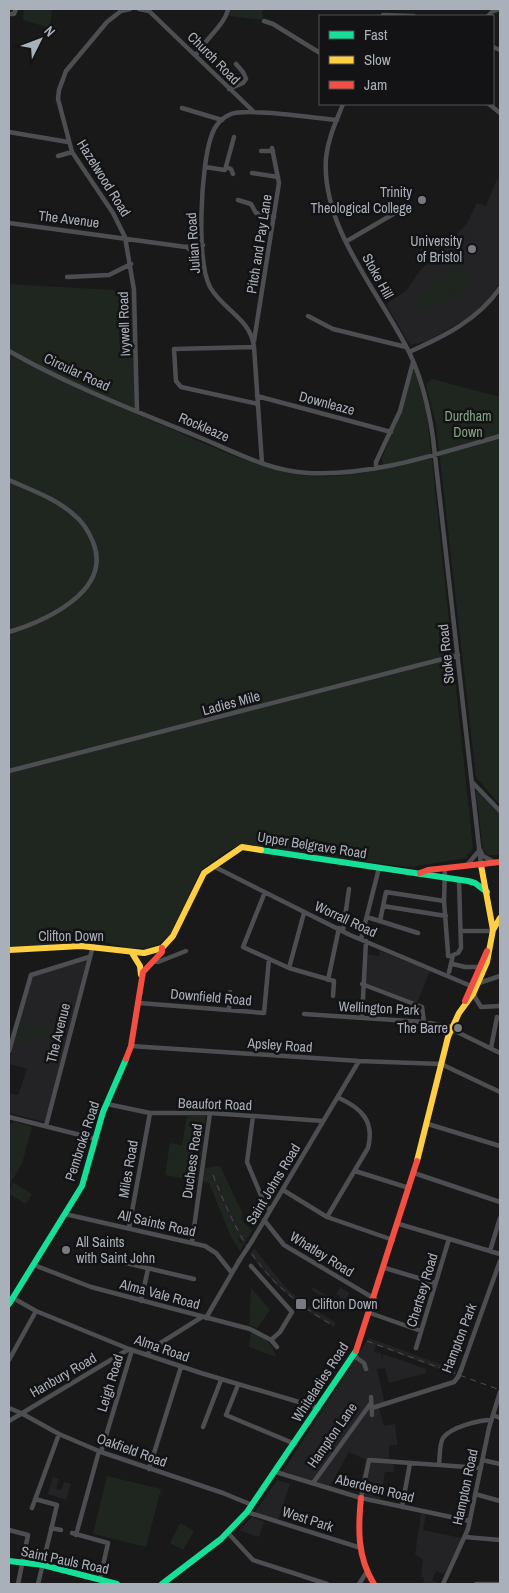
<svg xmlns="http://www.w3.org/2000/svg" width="509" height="1593" font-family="'Archivo Narrow',sans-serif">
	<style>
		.built { fill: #232325 }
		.green { fill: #1f261f }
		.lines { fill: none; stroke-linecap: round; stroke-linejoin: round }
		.street { stroke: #4d4e52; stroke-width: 4.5 }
		.fast { stroke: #16e098; stroke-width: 6 }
		.slow { stroke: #ffcf43; stroke-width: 6 }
		.jam { stroke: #f24e42; stroke-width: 6 }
		.rail { stroke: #4d4e50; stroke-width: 1; stroke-dasharray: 6 5; stroke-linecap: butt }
		.street-bridge { stroke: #4d4e52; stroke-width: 4.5 }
		.poi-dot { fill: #777b81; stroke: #131315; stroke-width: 2 }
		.labels { text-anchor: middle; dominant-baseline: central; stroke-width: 5; stroke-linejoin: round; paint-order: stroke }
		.street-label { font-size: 14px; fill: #aab0b9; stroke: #131315 }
		.poi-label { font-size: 14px; fill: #aab0b9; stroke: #131315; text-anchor: end }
		.park-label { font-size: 14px; fill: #83a382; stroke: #131315 }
	</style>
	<rect width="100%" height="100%" fill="#191919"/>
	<!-- built -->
	<path class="built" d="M497,179l3,1v103l-12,17 -16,15 -44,26 -18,4 -24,-41 20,-13 13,-19 47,-47 11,-22 9,3z
		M380,951l50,20 -13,32 -53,-21 2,-28 13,2z
		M87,960l-42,162 -36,-9v-20l9,2 9,-26 -18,-5v-2l4,-24 20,-62z
		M215,1173l14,34 17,33 -4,7 -2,-3 2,-2 -3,-4 -2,1 -19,-45 -7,-19z
		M254,1248l32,40 18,15 32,20 -2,4 -25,-15 -33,-27 -26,-30z
		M313,1287l28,17 -2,-8 -3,-2 4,-7 9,6 -1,3 17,7 -5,9 -13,-6 -2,4 -34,-20z
		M369,1338l87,32 -2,5 -78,-30 -2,7 7,1 2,8v-7l43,15v4l-37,10 -4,-15 -8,1 8,36 -6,3 5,18 11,-2 2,18v3h-8v19l5,1v7h-9l-5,28 -22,-6 8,-34 -17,-8 -19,34 -47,-15z
		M53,1477l6,2 -3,10 5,1 3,-8 7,2 -5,16 -18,-6z
		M277,1480l13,4 -12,36 -23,-8z
		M421,1514l5,1 -3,15 39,8 -18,36 -8,-3 -4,9 8,4h-17l1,-7h-3l2,-18 -8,-4z
		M252,1517l12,5 -5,15 -20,-7z"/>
	<!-- green -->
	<path class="green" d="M24,9h28l-2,19 -27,-8z
		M229,9h33l1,11 -33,-4z
		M458,261l16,22 -17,13 -17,-22z
		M439,275l17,21 -10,7h-4l-21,11 -8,-11 16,-16 1,-5z
		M9,284l124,7 3,123c54,22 107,51 164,61 27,4 58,-1 84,-6l-2,-11 21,-51 9,-36h3l11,38 5,42 42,397 -3,5 -3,1v4l-57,9 -100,-11 -68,-12 -13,6 -28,20 -30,63 -12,11 -11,4h-20l-31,-8 -6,3 -82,4z
		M432,379l68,18v408l-24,-28 -40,-353 -10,-39z
		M479,791l21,23v41h-12l-5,-6 -7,-57z
		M20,1020l42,11 -3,10 -21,-6 -4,9 -18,-4z
		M187,1116h19l-8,65 -33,-6 5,-32 12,2z
		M13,1121l19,6 -10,37 -13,21v-62l3,1z
		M220,1166l22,46 -1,8 11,10 -6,10 -17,-33 -14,-33 -4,1 31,72 -2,4 -9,-14 -22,-54 -6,-1 2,-14z
		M12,1182l20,12 -6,10 -17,-10z
		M251,1288l19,22 -13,18 -8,-3z
		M251,1332c13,7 21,9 25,25l-27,-10z
		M107,1476l54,13 -15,58 -53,-13z
		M180,1523l14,8 -11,19 -13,-7z"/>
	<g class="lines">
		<!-- street -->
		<path class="street" d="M130,9l-9,2 -14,11 -41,49 -7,19 -1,9 14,53 41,61 12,24 9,53 3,121
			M139,9l10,2
			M147,9l107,103
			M9,14h5l2,-5
			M383,15l31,1
			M488,16l5,-5 7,-2
			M264,21l9,3 47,29
			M493,47l7,3
			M196,55c8,-14 30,-32 32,-46
			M229,89l14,-6 3,-4 -3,-7 -7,-8
			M343,104c-7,18 -15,34 -17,54 -5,71 55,136 84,196 12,26 19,55 23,84l48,427
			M489,104l11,9
			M182,108l40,12
			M9,132l59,10
			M261,151h12
			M58,156l14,-4
			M205,167l20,3 9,-33
			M226,167l5,2 2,5
			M252,173l26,4
			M238,200l13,4 5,9 18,4
			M9,223l177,24 17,-2
			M347,241l48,-28
			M187,247l16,15
			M67,277l42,-2 22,-11
			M308,316l25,13 73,18
			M254,341l25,-158 -7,-35
			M254,347l-80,2 2,32 5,6 77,17
			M9,351c59,34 122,58 185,84 37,15 74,36 114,38 67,3 129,-19 192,-37
			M409,352c34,-15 69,-32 91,-64
			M257,396l134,36
			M262,463l-8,-116c-3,-28 -31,-37 -44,-60 -14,-27 -9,-121 1,-150 3,-10 10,-19 20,-23 17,-6 83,4 106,6
			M376,468v-6l24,-51 13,-49
			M9,480c22,10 46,18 64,34 9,7 16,18 20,28 20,49 -48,79 -84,90
			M9,771l449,-116
			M472,782l28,29
			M479,848l4,8 11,6
			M467,865l11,-13
			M213,866l137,69 121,51
			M445,868l-1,33 4,52v3h5
			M265,892l-22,55 46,21 45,13 -1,15
			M383,906l63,10
			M367,917l51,16
			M380,921l6,-29 58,9
			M343,931l6,-42
			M461,931h31
			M361,939l18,-71
			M154,961l4,1 28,-11
			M453,964l12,3h15
			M289,968l15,-55
			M449,972l4,-17 5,-2 3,-5 -2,-68
			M328,980l11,-52
			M479,983l21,-7
			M362,984l60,23 2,15
			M473,994l8,13 19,-1
			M139,1003l125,10 5,-54
			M229,1010l1,-18
			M304,1014l120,8 28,5
			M362,1017l4,-76
			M451,1029l49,24
			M131,1046l228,15 82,3 59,28
			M491,1048l6,-31
			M9,1051l22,-76 58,-18
			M107,1104l43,9h60l113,8
			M253,1116l-6,46 18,43 5,5
			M9,1117l87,22
			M428,1124l72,22
			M46,1126l47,-180
			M355,1171l54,17
			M414,1173l86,29
			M283,1190l44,27 66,23
			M65,1214l140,32 11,7 16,20
			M327,1217l41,-69c7,-27 -7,-40 -29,-50
			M264,1220l20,25 91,54
			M399,1224l101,30
			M129,1228l21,-115
			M252,1241l107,-180
			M192,1242l18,-129
			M490,1251l10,-33
			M96,1256l98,23
			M34,1265l57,22 159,42 21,11 6,7
			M251,1266l41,46 -12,20 -9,8
			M385,1268l50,15
			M13,1298l23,13 93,38 72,24 118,35
			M141,1301l7,-32
			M370,1313l51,18
			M206,1318l33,-57
			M416,1348l33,-109
			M147,1355l4,-6 51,-32
			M354,1356l10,7 2,6
			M9,1360l27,-49
			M461,1370l39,-109
			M238,1385l-12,30 69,29
			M371,1397l1,18
			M9,1408l12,5 38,21 42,18 122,41 29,12
			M372,1408l82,-26 4,-5
			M493,1415l7,3
			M9,1421l120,-72
			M203,1427l18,-47
			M101,1452l31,-102
			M369,1460l112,8
			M482,1460l18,4
			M439,1465c1,-8 0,-20 4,-27 8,-11 36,-18 48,-18
			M149,1469l32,-102
			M276,1472l85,26 109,23
			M313,1483l58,-80
			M475,1494l25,7
			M361,1498l8,-38
			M35,1499l22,6 -19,79
			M402,1507l8,-44
			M32,1508l27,-74
			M247,1512l114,36
			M51,1528l10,2
			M9,1530l19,5 -10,49
			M72,1533l36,10 -8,36
			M228,1533l25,27 74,24
			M76,1535l23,-84
			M465,1537l35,3
			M359,1584l7,-11
			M443,1584l25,-55 21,-101 11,-36
			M476,1584h24"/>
		<!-- fast -->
		<path class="fast" d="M261,850l207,31 7,2 12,9
			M9,1304l73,-118 21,-74 23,-53
			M9,1561l34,4 74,19
			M162,1584l59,-45 26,-27 109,-161"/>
		<!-- slow -->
		<path class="slow" d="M493,930l7,-12
			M9,950l72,-4 63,7 18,-5 11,-12 31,-63 38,-26 19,3
			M132,953l8,13 1,9
			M417,1161l31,-124 11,-24 14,-19 14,-32 6,-32 -12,-65"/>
		<!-- jam -->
		<path class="jam" d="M420,873l8,-3 72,-8
			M465,1001l22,-50
			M126,1059l5,-13 12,-74 19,-20v-4
			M356,1351l61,-190
			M361,1498c-3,30 -4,59 13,86"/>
		<!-- rail -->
		<path class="rail" d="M213,1175c29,73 52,111 121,151
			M367,1341l133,49"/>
		<!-- street-bridge -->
		<path class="street-bridge" d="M239,1261l13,-20
			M458,1377l3,-7"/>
	</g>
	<!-- markers -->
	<g class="poi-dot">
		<circle cx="422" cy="200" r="5"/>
		<circle cx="472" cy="249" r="5"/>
		<circle cx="458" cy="1028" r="5"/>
		<circle cx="66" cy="1250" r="5"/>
		<rect x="295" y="1298" width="12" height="12" rx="2.5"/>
	</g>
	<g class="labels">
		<!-- street labels -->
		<g class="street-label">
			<text transform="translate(214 58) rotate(45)">Church Road</text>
			<text transform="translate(104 178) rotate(58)">Hazelwood Road</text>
			<text transform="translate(69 219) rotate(7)">The Avenue</text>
			<text transform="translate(193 243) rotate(-94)">Julian Road</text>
			<text transform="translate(259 244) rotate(-81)">Pitch and Pay Lane</text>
			<text transform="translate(378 276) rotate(61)">Stoke Hill</text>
			<text transform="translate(124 324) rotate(-92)">Ivywell Road</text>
			<text transform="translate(77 372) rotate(25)">Circular Road</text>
			<text transform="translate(327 403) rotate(15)">Downleaze</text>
			<text transform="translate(204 427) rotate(23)">Rockleaze</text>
			<text transform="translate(446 654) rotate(-96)">Stoke Road</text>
			<text transform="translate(231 703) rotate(-15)">Ladies Mile</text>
			<text transform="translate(312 845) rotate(9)">Upper Belgrave Road</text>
			<text transform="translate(346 919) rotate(25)">Worrall Road</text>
			<text x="71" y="936">Clifton Down</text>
			<text transform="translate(211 997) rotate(5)">Downfield Road</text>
			<text transform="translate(379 1008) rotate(3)">Wellington Park</text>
			<text transform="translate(58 1033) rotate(-76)">The Avenue</text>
			<text transform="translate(280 1045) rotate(4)">Apsley Road</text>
			<text transform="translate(215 1104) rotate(2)">Beaufort Road</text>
			<text transform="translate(82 1141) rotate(-72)">Pembroke Road</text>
			<text transform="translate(192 1161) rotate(-82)">Duchess Road</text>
			<text transform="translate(128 1169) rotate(-80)">Miles Road</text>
			<text transform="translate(273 1184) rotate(-59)">Saint Johns Road</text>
			<text transform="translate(157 1223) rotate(13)">All Saints Road</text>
			<text transform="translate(322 1254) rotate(32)">Whatley Road</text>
			<text transform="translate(422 1290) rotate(-73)">Chertsey Road</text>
			<text transform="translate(160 1294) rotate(15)">Alma Vale Road</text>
			<text transform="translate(459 1338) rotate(-69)">Hampton Park</text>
			<text transform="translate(162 1348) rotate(19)">Alma Road</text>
			<text transform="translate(63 1375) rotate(-30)">Hanbury Road</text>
			<text transform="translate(320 1382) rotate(-57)">Whiteladies Road</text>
			<text transform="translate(110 1383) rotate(-73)">Leigh Road</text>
			<text transform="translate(332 1435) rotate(-55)">Hampton Lane</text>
			<text transform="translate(132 1450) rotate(20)">Oakfield Road</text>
			<text transform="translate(465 1487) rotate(-78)">Hampton Road</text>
			<text transform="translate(375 1488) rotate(14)">Aberdeen Road</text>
			<text transform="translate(308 1519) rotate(18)">West Park</text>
			<text transform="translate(65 1560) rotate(12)">Saint Pauls Road</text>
		</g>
		<!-- poi labels -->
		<g class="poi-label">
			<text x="412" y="192">Trinity<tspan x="412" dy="16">Theological College</tspan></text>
			<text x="462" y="241">University<tspan x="462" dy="16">of Bristol</tspan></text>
			<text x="448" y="1028">The Barre</text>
			<text x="76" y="1242" text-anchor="start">All Saints<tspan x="76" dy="16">with Saint John</tspan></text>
			<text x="312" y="1304" text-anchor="start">Clifton Down</text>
		</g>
		<!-- park labels -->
		<g class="park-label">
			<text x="468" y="416">Durdham<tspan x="468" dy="16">Down</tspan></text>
		</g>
	</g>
	<!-- border -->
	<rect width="509" height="1593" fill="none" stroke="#aab0b9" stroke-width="20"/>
	<!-- legend -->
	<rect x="319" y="15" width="175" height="90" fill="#131315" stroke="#4f5257"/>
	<rect x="329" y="31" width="25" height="8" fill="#16e098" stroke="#4f5257"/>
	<text x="364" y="40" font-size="15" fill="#aab0b9">Fast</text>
	<rect x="329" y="56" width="25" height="8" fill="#ffcf43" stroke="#4f5257"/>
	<text x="364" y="65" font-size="15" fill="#aab0b9">Slow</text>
	<rect x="329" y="81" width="25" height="8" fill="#f24e42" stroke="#4f5257"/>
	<text x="364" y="90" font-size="15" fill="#aab0b9">Jam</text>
	<!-- north arrow -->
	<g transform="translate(40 40) rotate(48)" stroke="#131315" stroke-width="4" paint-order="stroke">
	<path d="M0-4L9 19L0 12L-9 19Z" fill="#aab0b9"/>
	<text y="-8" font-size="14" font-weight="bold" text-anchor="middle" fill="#aab0b9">N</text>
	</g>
</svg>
